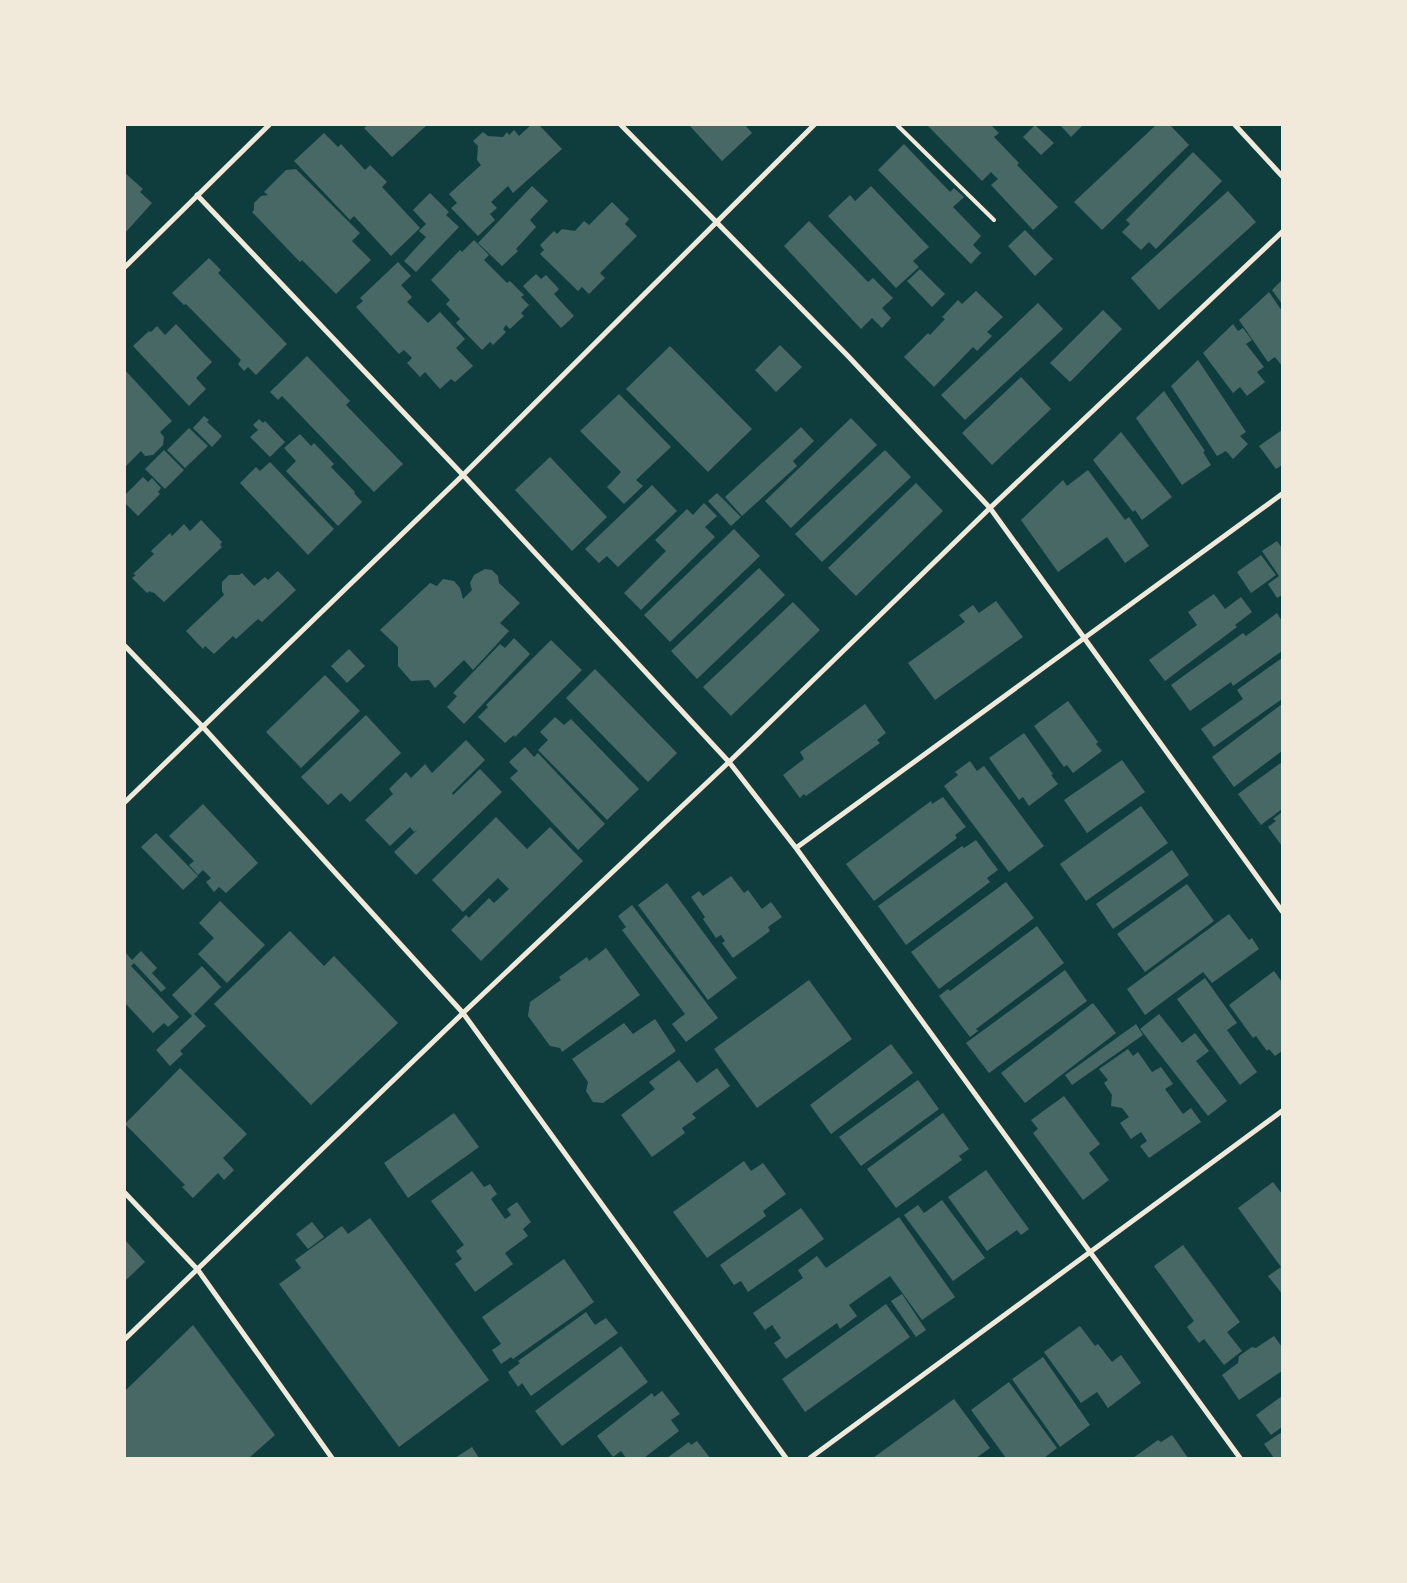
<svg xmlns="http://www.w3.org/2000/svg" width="1407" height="1583" font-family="'Source Sans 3',sans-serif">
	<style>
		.building { fill: #486865 }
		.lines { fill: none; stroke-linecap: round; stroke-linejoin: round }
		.service { stroke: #f1e9da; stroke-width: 4 }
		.minor { stroke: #f1e9da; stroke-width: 5 }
	</style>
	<rect width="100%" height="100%" fill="#0f3d3e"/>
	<!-- building -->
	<path class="building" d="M368,125h59l-35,32 -28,-29z
		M531,125h8l23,24 -49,44 -5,-7 -17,16 6,6 -7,6 5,6 -17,16 -27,-28 6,-5 -8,-9 32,-29 -4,-5 1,-14 -5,-5 10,-9 5,4 15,1 4,-5 2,3 5,-5 5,6z
		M689,125h56l7,8 -30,28z
		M929,125h62l8,8 -5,4 25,26 -2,2 41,42 -25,23 -42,-45 7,-6 -7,-7 -9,9 -54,-55z
		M1035,125l19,18 -13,12 -18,-18z
		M1060,125h23l-12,12z
		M1156,125h14l19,20 -87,85 -28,-28z
		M324,133l14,14 3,-3 24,26 5,-5 17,17 -5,5 38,41 -29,28 -37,-40 -4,4 -56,-59z
		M904,144l46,48 4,-4 10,9 -11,10 28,29 -8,9 8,8 -10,11 -93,-94z
		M1193,152l29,29 -66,68 -7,-7 -8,8 -19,-18 8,-8 -4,-4z
		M296,169l64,64 -8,8 19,19 -35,34 -34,-34 -2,2 -48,-50 2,-2v-7l7,-7 7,-1 -4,-3 22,-22z
		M125,173l18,16 -3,3 12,11 -27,30z
		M532,186l16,15 -18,19 6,7 -20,22 2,2 -16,15 -24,-23z
		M871,186l58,61 -16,14 6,6 -23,21 -68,-72 22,-21 5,6z
		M1228,191l28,31 -97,88 -28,-32z
		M430,193l19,19 -3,3 13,12 -43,45 -12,-11 22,-24 -7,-6 7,-7 -13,-14z
		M612,202l17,17 -4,5 12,12 -37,37 5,5 -16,16 -7,-7 -4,4 -38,-37 4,-4 -4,-5 14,-14 3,3 5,-5 13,2 9,-10 5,4z
		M809,221l59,61 5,-4 20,20 -11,10 9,10 -9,10 -10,-10 -11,11 -77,-83z
		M1025,230l28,29 -18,17 -27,-30z
		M474,240l15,15 -5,5 23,23 3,-2 14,14 -3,2 8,8 -8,8 3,3 -14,13 -4,-4 -3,4 3,3 -13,13 -3,-3 -8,8 -26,-27 4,-4 -14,-15 4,-4 -19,-20 29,-30 2,2z
		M209,258l12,12 -3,3 69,71 -31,31 -8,-8 -4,4 -6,-7 3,-4 -55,-56 -2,1 -12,-12z
		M398,262l13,14 -10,9 11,12 -5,5 21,21 12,-11 25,27 -9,9 17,18 -18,16 -4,-3 -11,10 -15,-17 -5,5 -13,-14 5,-5 -8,-8 -5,4 -43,-47 7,-6 -3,-3z
		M920,269l25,25 -13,13 -25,-26z
		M536,274l5,5 5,-4 13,14 -5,5 20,22 -13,12 -38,-42z
		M1282,280v24l-10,-14z
		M976,291l27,26 -16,15 5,4 -15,15 -4,-4 -39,40 -30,-30 24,-24 2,2 15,-16 -3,-2 16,-17 4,4z
		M1269,292l13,19v55l-7,-9 -7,5 -29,-42z
		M1038,303l25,26 -98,91 -24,-25z
		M1103,310l19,19 -52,53 -20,-19z
		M176,324l36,38 -16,16 10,11 -17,17 -56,-60 16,-15 2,1 6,-6 8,9z
		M1233,324l5,7 5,-3 9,12 -6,4 18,23 -7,5 8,10 -18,14 -7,-9 -7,6 -30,-40z
		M780,345l22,22 -26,25 -21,-22z
		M670,346l82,83 -44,43 -82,-83z
		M307,356l43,45 -4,4 57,59 -29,28 -92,-96 -4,4 -8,-8z
		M1198,360l48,72 -6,4 8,8 -15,15 -7,-8 -9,5 -46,-70z
		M125,370l47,51 -12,11 4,5 -1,8 -10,10 -8,1 -4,-5 -16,16z
		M1021,377l30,32 -59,56 -30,-32z
		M1164,391l41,60 -2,1 8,13 -29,20 -46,-67z
		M619,394l52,53 -35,33 7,6 -19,18 -17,-17 14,-15 -41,-41z
		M204,416l5,4 -2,2 15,14 -10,11 -19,-19z
		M851,418l26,27 -86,83 -26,-27z
		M259,419l4,4 2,-2 20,21 -15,15 -20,-20 8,-7 -5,-5z
		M801,427l13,14 -21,20 4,5 -55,50 -17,-19z
		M189,428l19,18 -23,22 -18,-18z
		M1282,430v35l-6,4 -17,-23z
		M1121,432l51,65 -30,23 -7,-10 -2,2 -40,-52z
		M300,434l11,12 3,-3 20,21 -3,3 24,25 -1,1 8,9 -24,24 -52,-55 10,-10 -12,-13z
		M164,450l20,20 -19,19 -20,-20z
		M885,450l26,27 -89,85 -27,-28z
		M550,457l57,60 -35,34 -57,-61z
		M270,462l64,67 -26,26 -68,-72 16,-16 4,4z
		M1088,470l37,50 4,-3 20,29 -24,17 -18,-26 -49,35 -37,-52 42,-40 4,6z
		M143,477l5,5 4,-4 9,10 -3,4 2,2 -22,22 -13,-13v-8z
		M916,483l27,28 -87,85 -28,-28z
		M652,485l25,26 -59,56 -11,-11 -8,7 -14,-14z
		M717,493l24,24 -10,9 -23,-25z
		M704,503l13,13 -12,11 10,10 -74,73 -17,-17 42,-42 -11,-11 32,-31 6,6z
		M201,520l21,22 -2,3 2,2 -58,55 -11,-10 -1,1 -2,-2 -3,2 -15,-15 4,-3 -3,-1 21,-20 -3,-3 19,-18 2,3 12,-12 6,7z
		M734,529l26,27 -90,86 -26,-27z
		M1277,541l5,7v47l-5,3 -9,-14 11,-8 -17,-25z
		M1261,555l15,20 -25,18 -14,-21z
		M759,568l26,27 -88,84 -26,-28z
		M485,569l7,1 6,6 1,7 21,20 -20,20 9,8 -36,39 -9,-10 -29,28 -6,-8 -18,1 -13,-15v-19l-18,-17 50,-47 7,3 6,-7 11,2 6,7 3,11 9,-9 -2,-7 4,-8z
		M278,571l18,19 -34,32 -4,-3 -22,20 -3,-3 -19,18 -9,-8 -2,3 -17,-18 38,-36 -2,-4v-9l7,-7h10l3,-2 12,13 11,-9 3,3z
		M1214,594l11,15 16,-12 11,15 -17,13 2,2 -72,54 -16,-21 48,-35 -9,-13z
		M996,601l27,36 -88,63 -27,-37 57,-41 -6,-7 14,-10 6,8z
		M793,602l27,28 -89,86 -28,-29z
		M1277,613l5,8v30l-49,35 -2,-4 -41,29 -19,-26 72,-52 3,3z
		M514,638l16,16 -66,70 -17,-17 10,-11 -4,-3 47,-49 5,4z
		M551,640l31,30 -67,67 -1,-2 -9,8 -27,-26 10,-10 -2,-2z
		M349,649l16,17 -18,17 -16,-17z
		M1282,658v41l-68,48 -13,-18 42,-30 -6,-9z
		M595,669l82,84 -29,29 -82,-84z
		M325,675l35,36 -59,57 -35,-36z
		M1068,701l30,41 -2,2 6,7 -29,22 -6,-8 -3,2 -30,-41z
		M865,704l21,29 -9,7 3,3 -74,53 -2,-2 -4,4 -17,-23 21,-16 -4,-7z
		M1282,704v47l-48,36 -22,-30z
		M366,715l35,38 -51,49 -9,-9 -13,12 -27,-28z
		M555,717l9,8 7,-6 68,70 -32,31 -69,-70 10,-10 -8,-8z
		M1024,733l29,41 -2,1 7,9 -29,22 -6,-9 -4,3 -30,-42z
		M466,740l19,20 -33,33 1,2 27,-26 22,23 -86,83 -22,-23 24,-23 -4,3 -4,-5 -20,19 -25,-26 28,-26 -4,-5 17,-17 5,6 14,-14 7,9z
		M525,747l9,10 4,-4 67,71 -27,26 -68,-72 8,-7 -9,-9z
		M1122,760l23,32 -58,41 -23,-33z
		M970,761l7,10 7,-5 60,80 -35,26 -65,-86 14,-11 -3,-3z
		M1282,762v47l-21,16 -23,-31z
		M943,797l23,30 -11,8 2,3 -83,63 -28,-37 85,-63 1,3z
		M203,804l55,59 -32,30 -7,-6 -5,5 -8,-10 5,-4 -8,-8 -5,5 -9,-10 5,-4 -25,-25z
		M1141,806l27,37 -82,58 -26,-37z
		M1282,812v34l-14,-19 8,-6 -3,-2z
		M496,817l31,32 23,-22 33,34 -102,100 -30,-31 15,-15 3,3 20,-20 5,5 15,-14 -11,-11 -35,34 -31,-32z
		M156,833l42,43 -15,14 -42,-43z
		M976,840l22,30 -11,8 3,4 -84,63 -28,-39 84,-60 2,2z
		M1172,850l17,25 -76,54 -17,-25z
		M731,876l13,17 4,-3 14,19 9,-7 11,15 -14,10 2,4 -37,27 -11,-15 3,-2 -4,-6 -5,3 -13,-19 2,-2 -14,-20 8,-6 4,5z
		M1006,882l28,36 -95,71 -28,-37z
		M667,883l70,95 -29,22 -70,-95z
		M1187,884l27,37 -69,51 -28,-38z
		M220,901l45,44 -38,38 -29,-29 16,-16 -15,-15z
		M632,905l86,113 -32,24 -14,-18 13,-10 -63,-84 4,-3 -8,-11z
		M1229,914l20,26 3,-2 7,11 -47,34 -9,-11 -58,43 -18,-26z
		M1037,926l27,37 -88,66 2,2 -8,6 -31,-41 9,-7 2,2z
		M290,931l34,35 10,-10 64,67 -87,82 -97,-101z
		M606,948l34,47 -78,57 -2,-4 -10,-2 -22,-30 2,-14 31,-22 -2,-3 28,-20 2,4z
		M141,951l16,17 -5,5 14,15 -5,4 -27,-29 -3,3 48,51 -11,10 -4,-4 -11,10 -28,-30v-51l7,8z
		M202,966l19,21 -27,27 12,12 -26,25 3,3 -13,12 -14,-16 36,-34 -20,-21z
		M1065,970l22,31 -98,72 -23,-30z
		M1274,971l8,11v69l-7,5 -6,-7 -2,2 -11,-15 -3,2 -24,-33z
		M1205,978l32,45 -10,7 30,42 -17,13 -63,-86z
		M809,980l43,59 -95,69 -43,-59z
		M1093,1003l23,30 -91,70 -24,-30z
		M1159,1014l23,29 13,-10 14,18 -13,10 31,40 -19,15 -68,-87z
		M655,1019l21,32 -73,52 -10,-1 -7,-11 2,-9 -16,-23 52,-36 9,11z
		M1136,1024l7,11 -71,50 -7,-10z
		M891,1044l22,29 -82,61 -21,-29z
		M1128,1049l5,7 5,-4 14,20 9,-5 12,17 -8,5 18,25 8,-6 10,14 -52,36 -9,-12 7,-5 -6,-9 -10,7 -11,-16 9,-6 -7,-9 -11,-2 1,-11 -8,-12 4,-3 -9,-11z
		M679,1060l18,23 20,-15 13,18 -38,28 4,4 -14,10 3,5 -33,24 -31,-42 34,-26 -6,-7z
		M180,1068l67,66 -24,24 11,12 -10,10 -6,-7 -25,25 -11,-11 3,-2 -60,-61z
		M918,1080l21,29 -78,57 -22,-29z
		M1064,1096l36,48 -11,9 20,27 -26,20 -50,-67 5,-4 -7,-9z
		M454,1113l25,34 -71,51 -24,-35z
		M943,1113l26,36 -10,7 3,4 -66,48 -29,-39z
		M744,1161l7,10 12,-8 23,31 -23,17 3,5 -59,42 -34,-46z
		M986,1170l43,59 -8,6 -4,-5 -30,21 -39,-54z
		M472,1171l12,16 6,-3 7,10 -6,5 14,20 6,-4 -4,-6 10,-7 14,20 -8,7 5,7 -23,17 8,11 -38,28 -20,-28 7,-5 -6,-8 8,-6 -33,-44z
		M1273,1182l9,12v100l-14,-18 13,-9 -43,-59z
		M942,1200l43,58 -32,23 -49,-66 14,-10 6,8z
		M801,1208l23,31 -76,53 -7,-11 -7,4 -14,-20z
		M899,1217l56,80 -33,23 -32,-44 -41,29 8,11 -17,13 -3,-6 -51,36 -12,-16 7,-5 -9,-13 -7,5 -12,-17 50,-35 -5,-8 19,-14 9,12z
		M370,1218l119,162 -90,67 -120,-163 22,-16 -6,-8 47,-34 6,8z
		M312,1222l12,15 -16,12 -12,-15z
		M125,1240l20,22 -20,19z
		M1183,1245l57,77 -13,10 15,19 -18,14 -20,-26 -5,4 -12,-16 7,-6 -40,-55z
		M564,1259l30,43 -81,57 -2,-2 -10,7 -9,-14 9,-6 -19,-27z
		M902,1294l24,36 -10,7 -25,-36z
		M886,1304l24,33 -105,75 -23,-33z
		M586,1312l9,13 11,-7 12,15 -87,63 -9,-13 -4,4 -10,-15 12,-9 -2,-2z
		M193,1325l82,110 -26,23h-124v-67z
		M1080,1326l15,20 3,-2 14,18 9,-7 20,28 -33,25 -11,-16 -16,11 -37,-51z
		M1274,1336l8,11v24l-43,29 -17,-25 16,-12 1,-7 13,-9 4,1z
		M621,1346l27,36 -86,64 -27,-35z
		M1043,1357l47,68 -30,22 -48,-68z
		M1009,1382l48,66 -13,10h-38l-35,-48z
		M662,1391l18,23 -9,6 8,11 -35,27h-18l-5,-7 -8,6 -16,-21 55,-43 2,4z
		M1282,1396v31l-11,8 -15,-20z
		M954,1399l36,49 -14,10h-103z
		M1282,1432v26h-8l-10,-14z
		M1172,1435l16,23h-55l25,-18 3,2z
		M697,1441l13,17h-43l22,-16 2,3z
		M472,1447l7,11h-24z"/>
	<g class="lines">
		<!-- service -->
		<path class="service" d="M897,125l97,95"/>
		<!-- minor -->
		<path class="minor" d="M621,125l227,231 142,152 292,403
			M1235,125l47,51
			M197,195l266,280 266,287 67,86 444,610
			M125,267l144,-142
			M125,646l77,80 261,287 323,445
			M125,802l338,-327 351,-350
			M796,848l486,-354
			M125,1193l73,77 134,188
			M125,1339l338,-326 266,-251 261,-254 292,-276
			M810,1458l472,-347"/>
	</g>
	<!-- border -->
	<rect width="1407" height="1583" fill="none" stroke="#f1e9da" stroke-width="252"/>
</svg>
